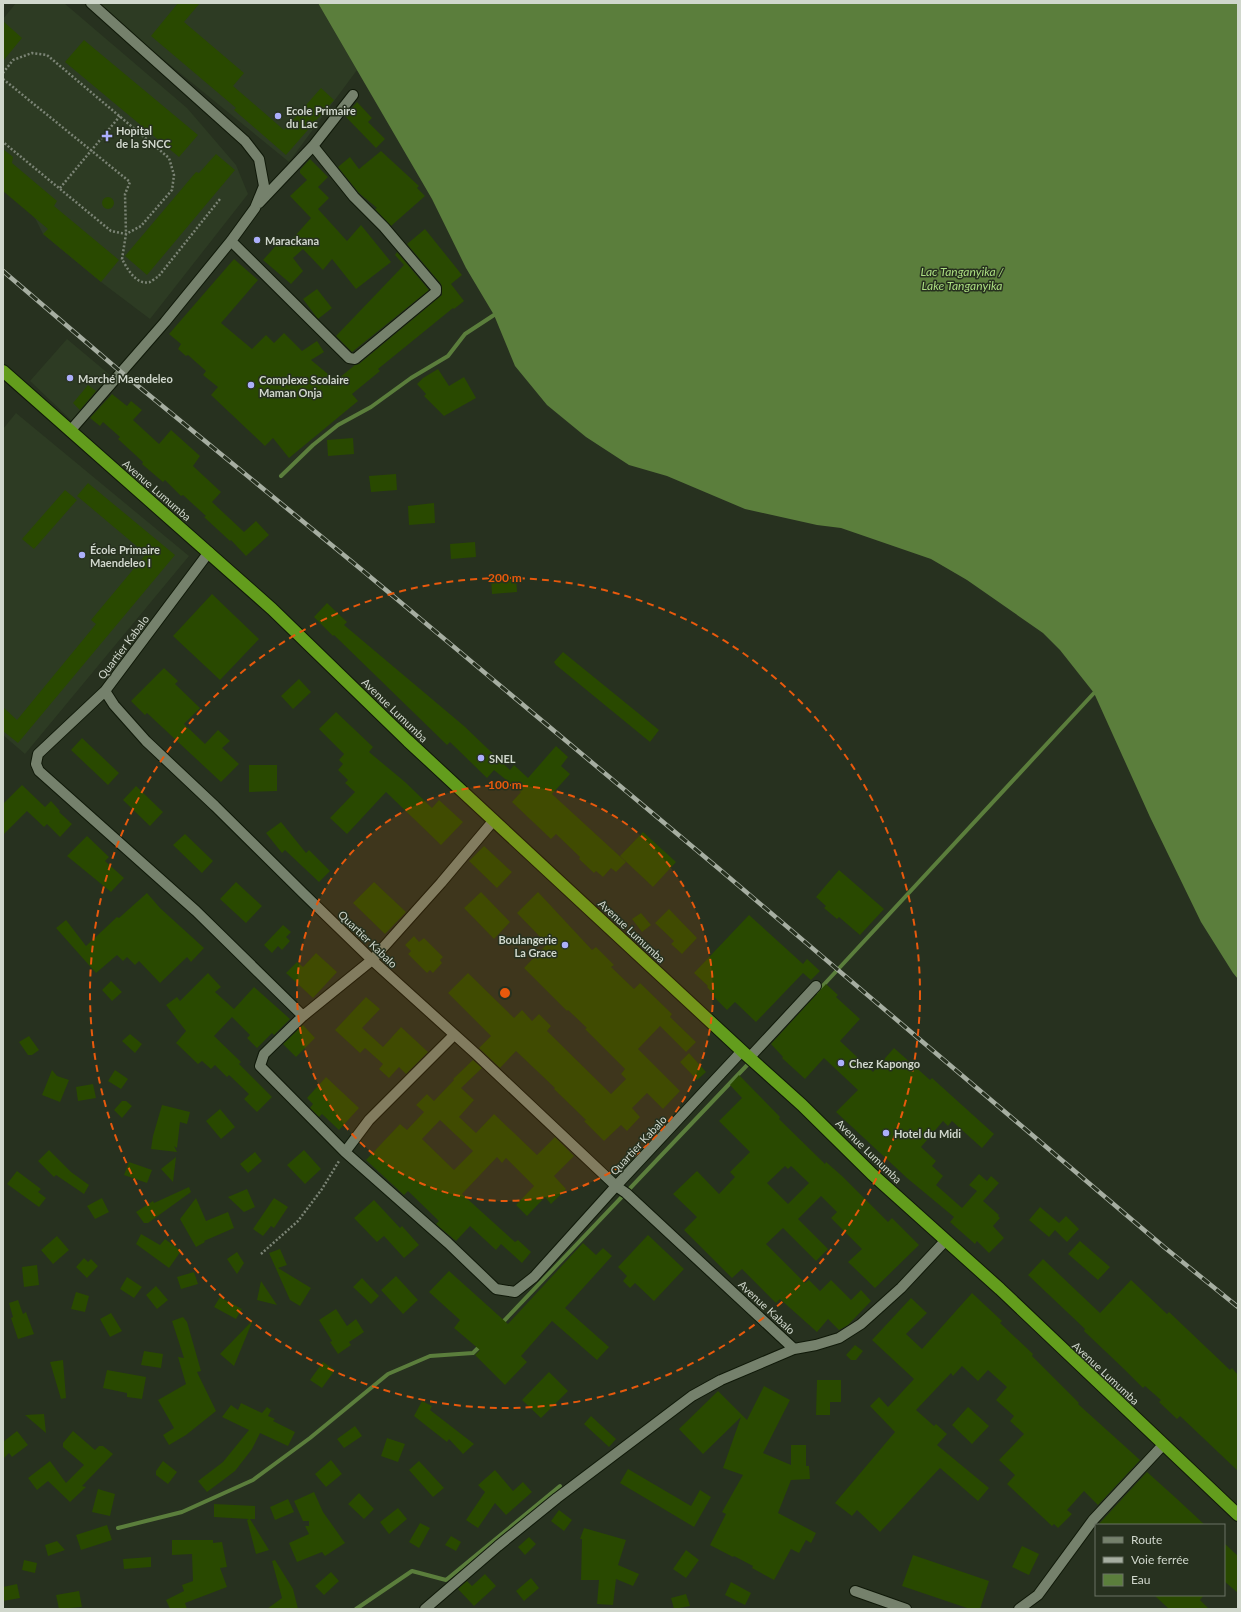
<svg xmlns="http://www.w3.org/2000/svg" width="1241" height="1612" font-family="Lato,sans-serif">
	<style>
		.built { fill: #2d3b23 }
		.water { fill: #5b7e3c }
		.lines { fill: none; stroke-linecap: round; stroke-linejoin: round }
		.stream { stroke: #5b7e3c; stroke-width: 4 }
		.building { fill: #294900; fill-rule: evenodd }
		.minor-casing { stroke: #0f1808; stroke-width: 12 }
		.highway-casing { stroke: #0f1808; stroke-width: 14 }
		.path { stroke: #7b8475; stroke-width: 2.5; stroke-dasharray: 2 2; stroke-linecap: butt }
		.minor { stroke: #75816c; stroke-width: 10 }
		.highway { stroke: #639d1d; stroke-width: 12 }
		.rail-casing { stroke: #a6aea1; stroke-width: 4.5 }
		.rail { stroke: #27311f; stroke-width: 3; stroke-dasharray: 9; stroke-linecap: butt }
		.ring { fill: none; stroke: #e8590c; stroke-width: 2; stroke-dasharray: 7 5 }
		.poi-dot { fill: #acaffb; stroke: #27311f; stroke-width: 1.5 }
		.labels { text-anchor: middle; dominant-baseline: central; stroke-width: 3; stroke-linejoin: round; paint-order: stroke }
		.poi-label { font-size: 11px; font-weight: bold; fill: #d0d7cc; stroke: #27311f; text-anchor: start }
		.street-label { font-size: 11px; fill: #d0d7cc; stroke: #27311f }
		.water-label { font-size: 12px; font-style: italic; fill: #abdd81; stroke: #27311f }
		.centre { fill: #e8590c; stroke: #27311f; stroke-width: 2 }
		.ring-label { font-size: 12px; text-anchor: middle; font-weight: bold; fill: #e8590c; stroke: #27311f; stroke-width: 3; stroke-linejoin: round; paint-order: stroke }
	</style>
	<rect width="100%" height="100%" fill="#27311f"/>
	<!-- built -->
	<path class="built" d="M16,3h48l123,105 49,57 12,29 -98,125 -49,-37 -58,-48 -8,-16 -32,-31v-168z
		M94,3h224l39,67 -68,92z
		M67,339l43,36 -38,46 -42,-40z
		M16,413l173,143 -164,198 -22,-19v-306z"/>
	<!-- water -->
	<path class="water" d="M318,3h920v976l-5,-6 -32,-51 -51,-105 -56,-124 -34,-43 -17,-17 -76,-53 -36,-21 -90,-31 -24,-3 -72,-16 -78,-33 -38,-11 -43,-28 -39,-32 -32,-39 -21,-51 -28,-47 -34,-69z"/>
	<g class="lines">
		<!-- stream -->
		<path class="stream" d="M281,476l32,-31 25,-20 33,-18 40,-29 37,-22 17,-22 29,-19
			M817,992l277,-299
			M501,1324l250,-263
			M118,1528l64,-16 71,-32 57,-42 78,-64 42,-18 43,-3 8,-8
			M356,1609l56,-38 34,9 114,-94"/>
	</g>
	<!-- building -->
	<path class="building" d="M178,3h22l-16,19 60,51 -11,13 51,44 37,-42 13,12 -48,55 -52,-45 2,-2 -85,-72z
		M3,21l19,17 -19,23z
		M84,40l114,95 -19,22 -114,-95z
		M357,102l15,16 -4,4 17,17 -9,9 -31,-32z
		M3,149l10,8 -1,6 45,38 -3,5 65,54 -18,22 -58,-48 5,-5 -45,-38z
		M381,151l38,35 -2,2 8,8 -34,30 -16,-17 2,-1 -18,-15 -21,-26 12,-10 9,12z
		M216,154l19,16 -88,105 -22,-19 71,-84 3,1z
		M310,159l18,18 -10,10 11,11 -11,11 29,32 14,-16 30,37 -35,27 -24,-30 -9,11 -20,-21 -10,9 10,13 -12,13 -28,-24 18,-20 6,5 24,-27 -21,-22 17,-16 -7,-7v-3z
		M102 203a6 6 0 1 1 12 0a6 6 0 1 1-12 0Z
		M425,229l37,46 -11,9 13,17 -10,8 -1,-1 -75,61 2,2 -28,23 6,7 -69,57 -16,-20 -8,8 -54,-51 7,-8 -15,-12 3,-4 -18,-16 -2,1 -8,-7 3,-5 -12,-10 65,-75 24,21 -37,43 31,26 14,-14 8,8 10,-10 18,18 15,-10 7,11 -13,8 23,19 4,-3 1,2 16,-13 4,-1 83,-69v-7l-1,-4 -34,-40z
		M397,252l32,38 -77,62 -16,-16 68,-71 -9,-10z
		M317,289l15,19 -14,11 -15,-20z
		M438,369l11,17 15,-9 12,21 -32,18 -20,-20 2,-2 -9,-10 6,-6z
		M88,385l8,6 -16,19 -7,-7z
		M112,394l15,12 4,-5 11,9 -9,10 26,24 12,-14 29,26 -7,10 28,26 -9,10 32,30 12,-11 13,14 -23,21 -15,-16 -1,1 -26,-24 2,-1 -23,-21 -2,1 -16,-16 -2,2 -21,-18 1,-2 -25,-23 2,-2 -17,-15 -3,4 -10,-8z
		M353,438l1,16 -26,2 -1,-16z
		M396,474l1,16 -26,2 -2,-16z
		M88,483l87,72 -157,188 -15,-12v-24l14,13 79,-96 -5,-4 55,-66 -69,-58z
		M65,490l12,10 -43,49 -12,-10z
		M434,503l1,20 -26,2 -1,-19z
		M475,542l1,15 -25,2 -1,-15z
		M516,575l1,17 -25,2 -1,-17z
		M212,594l47,45 -39,41 -47,-44z
		M327,603l20,19 -3,3 120,101 46,44 4,-5 14,13 28,-32 12,11 -7,9 9,8 -18,20 74,68 -10,10 -5,-4 -8,9 -7,-6 -2,2 -15,-14 1,-2 -24,-23 -5,5 -39,-37 9,-10 -27,-22 -7,8 -37,-36 -3,3 -113,-110 -1,1 -19,-19z
		M563,652l96,78 -9,12 -94,-77 -2,-3z
		M164,668l14,13 -3,3 25,24 -16,16 21,20 13,-14 12,11 -8,7 17,16 -18,18 -74,-69 -2,2 -14,-14z
		M299,679l12,13 -18,17 -12,-13z
		M336,712l37,35 -4,5 36,30 27,26 7,-8 24,22 -22,23 -55,-53 -39,42 -17,-16 25,-26 -10,-9 3,-3 -10,-10 5,-6 -4,-4 5,-6 -25,-25z
		M82,738l37,35 -11,12 -37,-35z
		M249,765h28v26l-28,1z
		M22,785l23,22 6,-6 9,10 -1,1 13,12 -12,13 -13,-13 -3,3 -17,-16 -24,24v-31z
		M136,786l27,26 -13,14 -27,-26z
		M281,822l25,31 3,-3 21,21 -11,11 -34,-32 -3,3 -16,-20z
		M643,832l33,30 -23,25 -33,-31z
		M185,834l28,27 -11,12 -29,-28z
		M87,836l22,21 -4,4 19,17 -13,14 -44,-36z
		M484,846l28,26 -15,16 -28,-27z
		M839,870l45,39 -24,26 -21,-18 -2,2 -13,-11 2,-2 -10,-9z
		M236,882l26,24 -16,17 -26,-24z
		M374,882l32,30 -21,22 -32,-31z
		M481,892l29,30 -16,17 -30,-31z
		M538,892l54,58 4,-3 18,18 -3,2 23,22 6,-6 32,31 -2,3 26,25 -10,10 -26,-26 -22,23 42,42 -17,18 -16,-16 -15,15 8,9 -13,14 -6,-6 -17,16 -20,-20 2,-1 -32,-31 1,-1 -39,-37 -16,17 -21,-20 12,-12 -43,-43 20,-20 46,45 8,-8 10,11 7,-7 12,12 -4,5 64,63 15,-15 -5,-5 4,-5 -40,-40 2,-1 -19,-18 -1,1 -43,-43 23,-24 -30,-31z
		M147,893l13,15 44,40 -13,14 -4,-5 -27,26 -21,-22 -4,4 -8,-8 -4,4 -6,-6 -21,18 -40,-45 10,-8 20,26 31,-29 2,1z
		M669,909l28,29 -15,16 -11,-10 3,-3 -19,-18z
		M641,913l10,12 -9,7 -10,-13z
		M749,915l54,49 4,-5 13,12 -9,9 -8,-7 -47,49 -21,-20 -8,8 -16,-16 1,-1 -5,-6 1,-1 -14,-13z
		M283,925l8,7 -5,5 4,4 -8,9 -4,-4 -6,7 -8,-8z
		M414,936l5,6 5,-4 19,19 -3,3 2,3 -9,10 -3,-3 -3,3 -19,-19 3,-3 -6,-6z
		M316,953l21,19 -24,26 -27,-25 11,-11 6,5z
		M208,973l13,14 -6,5 19,17 20,-22 36,32 -16,16 -2,-2 -15,15 -10,-10 3,-3 -18,-18 -18,19 27,26 -2,2 33,33 -15,15 -13,-13 5,-5 -20,-19 -2,2 -12,-12 -4,4 -9,-8 -4,3 -22,-21 10,-12 -20,-26 11,-8 3,4z
		M111,981l11,11 -10,9 -10,-11z
		M826,984l12,11 -2,2 24,22 -20,22 33,31 21,-24 36,32 2,-2 62,56 -12,14 -30,-27 -4,5 -5,-5 -22,26 15,14 -4,5 11,10 -7,9 26,23 15,-17 -8,-6 10,-11 8,7 4,-5 8,7 -16,18 16,14 -1,1 2,2 -7,8 11,12 -15,15 -12,-12 -2,3 -25,-22 4,-5 -47,-39 -71,-66 22,-22 -34,-32 -19,21 -23,-21 1,-1 -12,-13z
		M366,997l14,12 -18,19 21,19 18,-20 27,25 -22,22 -7,-7 -10,11 -10,-9 4,-5 -18,-16 -5,5 -25,-23z
		M303,1025l12,13 -19,19 -13,-13z
		M130,1034l12,10 -7,9 -13,-12z
		M29,1036l10,14 -7,5h-4l-9,-13z
		M689,1053l17,19 -9,8 -17,-18z
		M473,1060l9,8 -21,20 13,12 -15,17 17,16 18,-19 43,41 18,-18 19,19 -20,20 12,13 -15,15 -6,-7 -18,19 -11,-11 18,-19 -28,-28 -4,5 -5,-6 -35,37 53,48 3,-2 13,12 -9,11 -21,-19 -5,6 -26,-24 -14,15 -20,-17 3,-3 -31,-30 -4,4 -38,-35 34,-36 7,6 17,-18 -8,-7 11,-11 7,7 20,-21 -1,-1zM440,1120l33,31 -19,19 -32,-31z
		M52,1070l5,6 12,4 -9,22 -18,-7z
		M115,1070l13,9 -7,10 -13,-8z
		M739,1075l41,42 -1,2 46,45 1,-2 16,14 46,46 4,-4 27,27 -44,43 -27,-26 14,-13 -31,-31 6,-6 -16,-16 -23,23 30,30 -12,12 -33,-33 -17,16 39,39 4,-3 11,11 11,-11 20,20 10,-10 10,11 -23,24 -9,5 -11,-11 -11,13 -37,-33 -4,4 -34,-34 -10,9 -48,-48 13,-13 -24,-23 24,-23 22,23 16,-17 -5,-5 20,-20 -31,-31 23,-23 -12,-13zM785,1166l3,3 3,-3 18,17 -21,21 -21,-21z
		M326,1077l33,31 -20,22 -17,-16 -3,3 -9,-9 3,-4 -6,-6z
		M93,1084l3,14 -18,3 -2,-14z
		M122,1101h4l6,5 -10,12 -8,-8z
		M162,1105l28,7 -3,12 -7,-2 -3,26 -3,-2 3,6 -26,-3 2,-13z
		M220,1109l15,18 -14,12 -15,-18z
		M49,1150l22,22 18,13 -5,9 -28,-19 -2,2 -16,-16z
		M304,1150l17,19 -16,15 -18,-19z
		M255,1152l7,9 -14,12 -8,-9z
		M176,1157l-3,25 -12,-13z
		M129,1162l23,8 -5,13 -23,-8z
		M17,1171l24,18 -3,3 8,6 -7,9 -32,-23z
		M189,1187l2,5 -43,31h-4l-8,-11 17,-11 1,2z
		M247,1189l8,18 -11,5 -16,-15z
		M102,1198l7,14 -14,7 -8,-13z
		M196,1198l10,23 22,-9 6,16 -30,13 1,1 -9,5 -16,-28z
		M274,1198l14,9 -14,21 -3,-2 -8,10 -10,-7z
		M374,1200l26,28 2,-2 17,19 -15,13 -20,-22 -7,6 -23,-24z
		M1040,1207l19,16 7,-7 13,13 -12,13 -12,-12 -6,7 -20,-17z
		M141,1234l19,11 5,-6 16,12 -12,17 -33,-24z
		M648,1235l36,34 -30,32 -19,-18 -5,5 -7,-7 4,-5 -9,-9z
		M57,1236l12,14 -16,14 -12,-14z
		M1080,1241l30,26 -12,13 -30,-26z
		M583,1243l13,12 7,-7 9,8 -47,52 44,39 -12,13 -45,-39 -31,35 6,6 -22,23 -30,-30 5,-5 -26,-22 6,-8 -31,-28 20,-21 59,53z
		M280,1249l7,16 -9,3 33,20 -11,18 -10,-6 -21,-47z
		M237,1252l7,11 -7,11 -10,-15z
		M84,1258l4,4 3,-3 7,7 -11,12 -11,-11z
		M1043,1259l57,54 31,-33 36,34 2,-2 61,58 2,-2 6,7v96l-58,-55 -3,3 -18,-17 2,-2 -16,-14 -2,2 -19,-19 -40,-38 1,-2 -57,-54z
		M37,1265l2,20 -15,2 -2,-20z
		M194,1272l4,12 -17,5 -4,-12z
		M396,1276l22,24 -15,14 -22,-24z
		M127,1277l15,10 -8,11 -14,-9z
		M362,1278l17,18 -8,8 -18,-17z
		M261,1281l16,24 -20,-5z
		M156,1286l12,14 -11,9 -11,-14z
		M76,1292l13,4 -4,16 -14,-3z
		M972,1293l30,28 -2,2 33,31 -1,2 47,47 -1,1 62,56 -42,45 -14,-14 -17,19 5,4 -14,14 -4,-4 -2,2 -45,-42 8,-9 -16,-15 25,-26 -14,-13 4,-5 -18,-16 11,-13 -19,-17 -10,11 -16,-15 -9,10 -2,-3 -35,37 18,16 2,-2 11,10 -10,11 52,43 -11,13 -38,-33 -60,64 -23,-22 -5,6 -17,-13 60,-71 -25,-26 9,-9 9,10 26,-28 -42,-39 39,-42 16,15 -21,21 16,15z
		M220,1297l22,12 -6,10 -22,-12z
		M18,1300l5,14 3,-2 8,22 -16,5 -7,-21 2,-1 -4,-14z
		M336,1309l11,17 9,-7 8,13 -15,10 2,3 -13,9 -8,-12 2,-1 -13,-21z
		M111,1313l11,18 -12,6 -10,-18z
		M183,1317l4,5 14,49 -4,1 19,39 -30,24 -17,10 -6,-10 11,-7 -16,-28 28,-16 -8,-27 6,1 -12,-37z
		M253,1320l-19,46 -14,-12z
		M855,1345l8,6 -7,9h-5l-5,-5z
		M144,1351l19,3 -2,14 -20,-3z
		M63,1360l3,38 -5,1 -11,-37z
		M323,1362l12,8 -13,18 -12,-8z
		M107,1370l39,7 -4,22 -15,-2v-4l-24,-5z
		M549,1372l19,19 -27,27 -19,-18z
		M817,1380h24v22h-11v13h-14z
		M764,1386l26,14 -27,53 28,12v-20h15v21h3l1,13 -19,1 -13,33 38,20 -5,10 -5,-3 -7,13 -8,-4 -17,31 -22,-12 1,-2 -19,-10 -1,1 -23,-12 16,-31 -4,-2 21,-37 -20,-7 18,-51 -38,37 -24,-25 39,-38 29,29z
		M422,1401l10,5 -2,4 44,34 -11,10 -14,-15 -2,3 -33,-26z
		M241,1403l21,10 5,-6 4,3 -3,6 7,3 -2,2 22,11 -7,14 -28,-13 -8,16 -17,22 -28,21 -9,-11 25,-19 26,-32 -27,-13 9,-12 7,5z
		M968,1407l21,19 -17,18 -20,-19z
		M44,1414l2,19 -21,-18z
		M591,1416l25,23 -7,8 -25,-23z
		M355,1426l7,10 -18,12 -7,-9z
		M17,1431l11,14 -16,12 -3,-4 -6,6v-17z
		M73,1431l22,19 4,-4h4l10,8 -31,32 4,1 -16,15 -22,-21 -11,9 -9,-12 22,-17 16,22 18,-18 -21,-18v-4z
		M387,1438l18,6 -7,18 -17,-6z
		M331,1460l11,14 -16,13 -11,-13z
		M163,1461l14,11 -9,12 -12,-9v-4z
		M419,1461l25,27 -11,9 -24,-27z
		M628,1469l63,37 9,-16 11,7 -17,30 -74,-44z
		M495,1470l18,21 10,-9 9,10 -26,23 -11,-12 -17,25 -12,-8 19,-28 -7,-7z
		M1147,1472l30,27 28,26h-107z
		M98,1489l17,5 -5,22 -18,-4z
		M314,1492l9,20 22,31 -20,13 -3,-4 -25,10 -8,-19 20,-9 -4,-8h4v-5h-6l-9,-20z
		M359,1493l15,16 -10,10 -16,-15z
		M288,1499l6,13 -19,8 -5,-13z
		M214,1504l41,2v13h-5l19,31 -13,4 -9,-34 2,-1 -35,-2z
		M398,1508l9,11 -18,15 -9,-12z
		M559,1510l13,10 -8,11 -13,-10z
		M420,1523l10,5 -11,20 -10,-6z
		M107,1525l5,15 -31,10 -5,-15z
		M584,1528l42,12 -8,25 21,9 -6,12 -17,-7 -3,26 -16,-1 2,-24h-18l1,-41h-2z
		M451,1536l10,6 -5,9 -11,-6z
		M529,1537l7,7 -11,11 -7,-8z
		M172,1540h41v3l9,-1 5,25 -7,1 7,19 -42,16 2,6h-17l-4,-9 18,-9 -2,-6 11,-4 -1,-27 -20,1z
		M57,1541l8,9 -17,6 -3,-11z
		M1224,1543l14,13v37l-14,-12z
		M1022,1546l17,8 -10,21 -17,-8z
		M686,1550l13,10 -13,18 -13,-9z
		M913,1555l76,26 -9,28h-10l-68,-23z
		M151,1557v10l-27,2 -1,-10z
		M24,1560l13,3 -2,10 -13,-3z
		M275,1560l18,29 5,20h-31l15,-11 -10,-37z
		M331,1572l8,9 -15,14 -9,-9z
		M485,1574l11,12 -22,20 -16,-17 9,-8 5,5z
		M531,1578l8,10 -15,13 -8,-10z
		M731,1582l20,11 -6,12 -20,-10z
		M17,1584l3,14 -17,3v-14z
		M79,1591l3,16 -23,2 -3,-14z
		M686,1594l4,12 -16,3 -3,-11z
		M1154,1595h50l-4,5 9,9h-40z"/>
	<g class="lines">
		<defs>
			<path id="minor" d="M259,203l54,-57 40,-51
				M231,241l118,117 6,1 81,-67v-4l-52,-61 -30,-30 -41,-51
				M70,431l95,-109 66,-81 24,-33 9,-22 -5,-27 -14,-18 -154,-138
				M209,552l-104,139 9,14 32,36 69,65 89,88 68,66 104,94 140,132 126,-135
				M105,691l-67,63 -2,10 3,7 157,140 107,105
				M494,820l-53,63 -69,77 -69,56 -39,38 -4,12 85,86 103,91 48,46 19,3 19,-15 82,-91 10,7 168,156 22,-4 23,-7 22,-14 40,-36 45,-48
				M750,1057l66,-71
				M345,1152l24,-32 85,-85
				M855,1591l51,18
				M425,1609l73,-63 59,-48 135,-102 29,-16 73,-31
				M1019,1609l19,-14 55,-75 70,-75"/>
			<path id="highway" d="M3,371l269,238 136,132 334,310 60,54 70,69 128,115 238,226"/>
		</defs>
		<!-- minor casing -->
		<use href="#minor" class="minor-casing"/>
		<!-- highway casing -->
		<use href="#highway" class="highway-casing"/>
		<!-- path -->
		<path class="path" d="M3,73l10,-13 19,-7 15,2 122,103 5,17 -2,15 -31,36 -15,8 -15,-3 -108,-89
			M3,79l127,103 -5,12 1,40 -4,25c5,9 14,27 28,23 2,-1 5,-4 8,-5l62,-78
			M60,188l60,-72
			M261,1254l37,-33 24,-32 17,-28"/>
		<!-- minor -->
		<use href="#minor" class="minor"/>
		<!-- highway -->
		<use href="#highway" class="highway"/>
		<defs>
			<path id="rail" d="M3,271l118,101 241,198 356,298 446,379 74,60"/>
		</defs>
		<!-- rail casing -->
		<use href="#rail" class="rail-casing"/>
		<!-- rail -->
		<use href="#rail" class="rail"/>
	</g>
	<!-- distance rings -->
	<circle cx="505" cy="993" r="208" fill="#e8590c" fill-opacity=".12"/>
	<g class="ring">
		<circle cx="505" cy="993" r="208"/>
		<circle cx="505" cy="993" r="415"/>
	</g>
	<!-- markers -->
	<g class="poi-dot">
		<circle cx="278" cy="116" r="4"/>
		<path d="M105 130h4v4h4v4h-4v4h-4v-4h-4v-4h4z"/>
		<circle cx="257" cy="240" r="4"/>
		<circle cx="70" cy="378" r="4"/>
		<circle cx="251" cy="385" r="4"/>
		<circle cx="82" cy="555" r="4"/>
		<circle cx="481" cy="758" r="4"/>
		<circle cx="565" cy="945" r="4"/>
		<circle cx="841" cy="1063" r="4"/>
		<circle cx="886" cy="1133" r="4"/>
	</g>
	<g class="labels">
		<!-- poi labels -->
		<g class="poi-label">
			<text x="286" y="110">Ecole Primaire<tspan x="286" dy="13">du Lac</tspan></text>
			<text x="116" y="130">Hopital<tspan x="116" dy="13">de la SNCC</tspan></text>
			<text x="265" y="240">Marackana</text>
			<text x="78" y="378">Marché Maendeleo</text>
			<text x="259" y="379">Complexe Scolaire<tspan x="259" dy="13">Maman Onja</tspan></text>
			<text x="90" y="549">École Primaire<tspan x="90" dy="13">Maendeleo I</tspan></text>
			<text x="489" y="758">SNEL</text>
			<text x="557" y="939" text-anchor="end">Boulangerie<tspan x="557" dy="13">La Grace</tspan></text>
			<text x="849" y="1063">Chez Kapongo</text>
			<text x="894" y="1133">Hotel du Midi</text>
		</g>
		<!-- street labels -->
		<g class="street-label">
			<text transform="translate(157 490) rotate(41)">Avenue Lumumba</text>
			<text transform="translate(123 647) rotate(-53)">Quartier Kabalo</text>
			<text transform="translate(395 710) rotate(44)">Avenue Lumumba</text>
			<text transform="translate(632 931) rotate(43)">Avenue Lumumba</text>
			<text transform="translate(368 939) rotate(44)">Quartier Kabalo</text>
			<text transform="translate(638 1145) rotate(-47)">Quartier Kabalo</text>
			<text transform="translate(869 1151) rotate(44)">Avenue Lumumba</text>
			<text transform="translate(767 1307) rotate(43)">Avenue Kabalo</text>
			<text transform="translate(1106 1373) rotate(43)">Avenue Lumumba</text>
		</g>
		<!-- water labels -->
		<g class="water-label">
			<text x="962" y="271">Lac Tanganyika /<tspan x="962" dy="14">Lake Tanganyika</tspan></text>
		</g>
	</g>
	<circle cx="505" cy="993" r="6" class="centre"/>
	<g class="ring-label">
		<text x="505" y="582">200 m</text>
		<text x="505" y="789">100 m</text>
	</g>
	<!-- border -->
	<rect width="1241" height="1612" fill="none" stroke="#d0d7cc" stroke-width="8"/>
	<!-- legend -->
	<rect x="1095" y="1524" width="130" height="72" fill="#27311f" stroke="#6b7364"/>
	<rect x="1103" y="1537" width="20" height="6" fill="#75816c" stroke="#6b7364"/>
	<text x="1131" y="1544" font-size="12" fill="#d0d7cc">Route</text>
	<rect x="1103" y="1557" width="20" height="6" fill="#a6aea1" stroke="#6b7364"/>
	<text x="1131" y="1564" font-size="12" fill="#d0d7cc">Voie ferrée</text>
	<rect x="1103" y="1574" width="20" height="12" fill="#5b7e3c" stroke="#6b7364"/>
	<text x="1131" y="1584" font-size="12" fill="#d0d7cc">Eau</text>
</svg>
